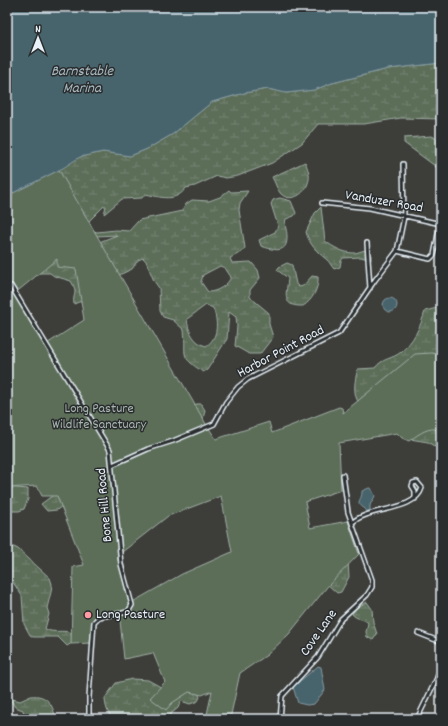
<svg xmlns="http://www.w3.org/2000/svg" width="448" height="726" font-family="Dekko,sans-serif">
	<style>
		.wetland { fill: url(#wetland-marsh); stroke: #a2b0a8; fill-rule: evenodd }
		.park { fill: #5c6e58; stroke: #a2b0a8; fill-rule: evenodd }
		.water { fill: #47636c; stroke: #879ca4 }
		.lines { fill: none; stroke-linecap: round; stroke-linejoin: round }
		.street-casing { stroke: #e8f1f8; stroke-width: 6 }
		.street { stroke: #2a2d2e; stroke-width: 3 }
		.poi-dot { fill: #ff9aa2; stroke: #2a2d2e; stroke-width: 1.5 }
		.labels { text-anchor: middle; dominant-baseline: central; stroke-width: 3; stroke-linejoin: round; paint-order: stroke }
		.street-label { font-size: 14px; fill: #e8f1f8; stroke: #2a2d2e }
		.park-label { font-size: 14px; fill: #a9b6b0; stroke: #2a2d2e }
		.poi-label { font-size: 14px; fill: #e8f1f8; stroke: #2a2d2e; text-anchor: start }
		.water-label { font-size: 15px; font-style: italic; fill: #a8b8c0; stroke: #2a2d2e }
	</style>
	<defs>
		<pattern id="wetland-marsh" width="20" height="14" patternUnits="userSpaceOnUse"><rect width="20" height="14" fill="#5c6e58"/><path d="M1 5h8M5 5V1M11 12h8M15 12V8" fill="none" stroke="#738371"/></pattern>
	</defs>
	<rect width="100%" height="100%" fill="#3d3d39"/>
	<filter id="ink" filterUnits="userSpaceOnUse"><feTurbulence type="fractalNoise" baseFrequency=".025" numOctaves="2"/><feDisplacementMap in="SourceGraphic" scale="8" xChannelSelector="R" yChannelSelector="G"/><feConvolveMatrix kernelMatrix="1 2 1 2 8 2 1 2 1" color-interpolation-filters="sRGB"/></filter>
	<g filter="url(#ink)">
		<!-- wetland -->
		<path class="wetland" d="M441,63v56l-40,-1 -37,6h-46l-16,19 -30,20 -34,13 -12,2 -9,-2 -22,10 -9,2c-11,15 -25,9 -41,6l-3,4 -20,1 -18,15 2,-8h-2l-16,16 3,8 6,2 19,-2 13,1 10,-11 43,-9 4,-7 6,-4 17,1 11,-4 9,-7 2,2 17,-1 -8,12 -1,7 6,38 -3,4 -12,6 2,5 19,-1 7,8 2,8 -10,12v7l19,16v11l4,13 -13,17h-11l-14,-8 2,-20 -1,-9 -7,-5 -2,27 -20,31 -4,2c-25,-17 -16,-15 -19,-42l-11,-10 -10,-3 -3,-6 -1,-23 -5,-7 -8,-20 -3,-3 -5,2 -6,9 -15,7 -31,23 -12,5c-2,-10 5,-10 -3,-23l-17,-5 -4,-3h-12l15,-13 64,-25 -21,1 -89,-40 73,-39 23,-5 27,4 17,-7 26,-15 39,-32 32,-9 24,-4 18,4 28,-3 18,-7 56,-14zM220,266l5,2 6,9c-3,8 -14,15 -23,15l-7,-10 2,-7zM206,305l7,3c5,13 6,30 -7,38 -12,-3 -18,-15 -19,-27z
			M432,136l9,5v32l-6,-7 -31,-23v-5z
			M305,162c3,7 6,14 3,21 -3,11 -17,20 -27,11 -4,-4 -6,-12 -9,-17z
			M280,198l11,3 5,12 -2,3 -8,3c-2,6 1,11 1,17 1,19 -14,14 -26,10l-2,-6 16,-8 3,-6 -7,-22 2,-4z
			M321,207l4,34c8,6 18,12 29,12 4,0 8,-3 13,-3l4,5v5l-10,-3 -18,1 -2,3 -1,6 -6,2c-3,-3 -4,-7 -8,-10 -9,-7 -17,-15 -20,-27l9,-19z
			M287,263l5,2 4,19 3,3 4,-1 9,-10 6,1c1,11 -6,24 -15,29 -23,1 -16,-14 -15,-28l-11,-8 2,-3z
			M441,307v144l-13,-9 -24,-4 -45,-35c-7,-9 -4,-25 -1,-34l17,-1c7,-10 18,-9 26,-16 12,-10 20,-26 24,-41z
			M197,404h4l4,6 -3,14 -10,-19z
			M7,487l21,2v10l-4,10 -5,2h-12z
			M56,493l7,12 -6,5 -10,1 -6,-7z
			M7,547h7l4,2 32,29 2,6 -1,8 -4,16 2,6 -4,15c9,5 18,0 26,4l1,10 -5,3 -9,-9h-25l-3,-2 -6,-11 -2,-28 -15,-23z
			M348,562l1,15 -8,15 -4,1 -10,-9z
			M367,602l5,7 1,13 4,12 -4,6 -6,-3 -1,-5 2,-9c-4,-5 -11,-3 -16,-9l4,-6z
			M132,679l16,1 20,11h23l7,2 2,4 -2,4 -8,3 -9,-3 -3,7 -13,11h-51c-6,-3 -9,-14 -9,-21l11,-15z
			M31,696c16,-2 22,9 25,23h-31l-2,-9 -8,-3 -6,-9 11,3z"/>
		<!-- park -->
		<path class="park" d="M59,170l147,254 10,15 53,-17 3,11 67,-26 3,1 1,5 72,-59 17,-1 9,2v75l-4,1 -2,-2c-9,-1 -19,7 -26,12l-7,-3 -5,-5 -58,10 2,47 -36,12 5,26 38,-7 11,33 -32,33 -38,47 -22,21 -27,18 -10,46h-24l6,-28 -10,4 -13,-3 -17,11 -6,7 -16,-12 15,-16 -12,-29 -29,6 -5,-48 -25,7 -3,25 -20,1 2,-77 11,-2 -27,-69h-15l-5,-10 -30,2v-292zM57,259v8l19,2 8,51 -39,25 -31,-51zM221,496l11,56 -50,22 -53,30 -12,-48 51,-40z"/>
		<!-- water -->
		<path class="water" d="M7,7h434v56l-53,6 -56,14 -18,7 -28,3 -18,-4 -24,4 -32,9 -39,32 -26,15 -17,7 -27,-4 -23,5 -17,11 -56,28z
			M383 305a7 7 0 1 1 14 0a7 7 0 1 1-14 0Z
			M369,488h2l4,8 -5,9v6c-7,0 -1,1 -6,-3 -10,-7 -2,-6 -2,-17z
			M318,666l3,1 4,23 -11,14 -7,1 -9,-2 -5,-16z"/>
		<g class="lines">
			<defs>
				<path id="street" d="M322,203l48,5 71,16
					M367,243l3,45
					M397,251l7,-34 -1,-53
					M11,286l99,164 11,114 11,41 -4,7 -29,5 -5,5 -5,75v22
					M112,465l36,-16 25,-8 41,-17 12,-22 12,-15 10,-8 91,-46 36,-53 22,-29 33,8 4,-4 5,-26 1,-22
					M353,522c16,-15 62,-10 69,-34l-5,-6 -4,1 -1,3 3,5v8
					M441,631v17
					M418,633l23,9
					M280,719l2,-23 36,-39 23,-38 26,-24 5,-8v-7l-24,-68 -5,-37
					M417,719l20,-41 4,-14"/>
			</defs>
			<!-- street casing -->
			<use href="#street" class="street-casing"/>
			<!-- street -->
			<use href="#street" class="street"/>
		</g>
	</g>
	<!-- markers -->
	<circle class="poi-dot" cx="88" cy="615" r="4"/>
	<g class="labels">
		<!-- street labels -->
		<g class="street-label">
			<text transform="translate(384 202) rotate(10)">Vanduzer Road</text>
			<text transform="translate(281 352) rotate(-28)">Harbor Point Road</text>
			<text transform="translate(105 505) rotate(-95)">Bone Hill Road</text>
			<text transform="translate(319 633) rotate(-55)">Cove Lane</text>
		</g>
		<!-- park labels -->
		<g class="park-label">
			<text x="99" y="409">Long Pasture<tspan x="99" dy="16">Wildlife Sanctuary</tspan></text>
		</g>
		<!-- poi labels -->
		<g class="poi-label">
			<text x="96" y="615">Long Pasture</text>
		</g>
		<!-- water labels -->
		<g class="water-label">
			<text x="82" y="72">Barnstable<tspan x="82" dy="17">Marina</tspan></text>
		</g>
	</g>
	<!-- margin -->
	<rect width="448" height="726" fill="none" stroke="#2a2d2e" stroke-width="24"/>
	<rect x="12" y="12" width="424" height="702" fill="none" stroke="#e8f1f8" stroke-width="1.5" filter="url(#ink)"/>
	<!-- north arrow -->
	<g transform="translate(38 38)" stroke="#2a2d2e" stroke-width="3" paint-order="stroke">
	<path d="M0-3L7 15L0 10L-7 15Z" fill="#e8f1f8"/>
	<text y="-6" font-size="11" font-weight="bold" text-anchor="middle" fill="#e8f1f8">N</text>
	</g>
</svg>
